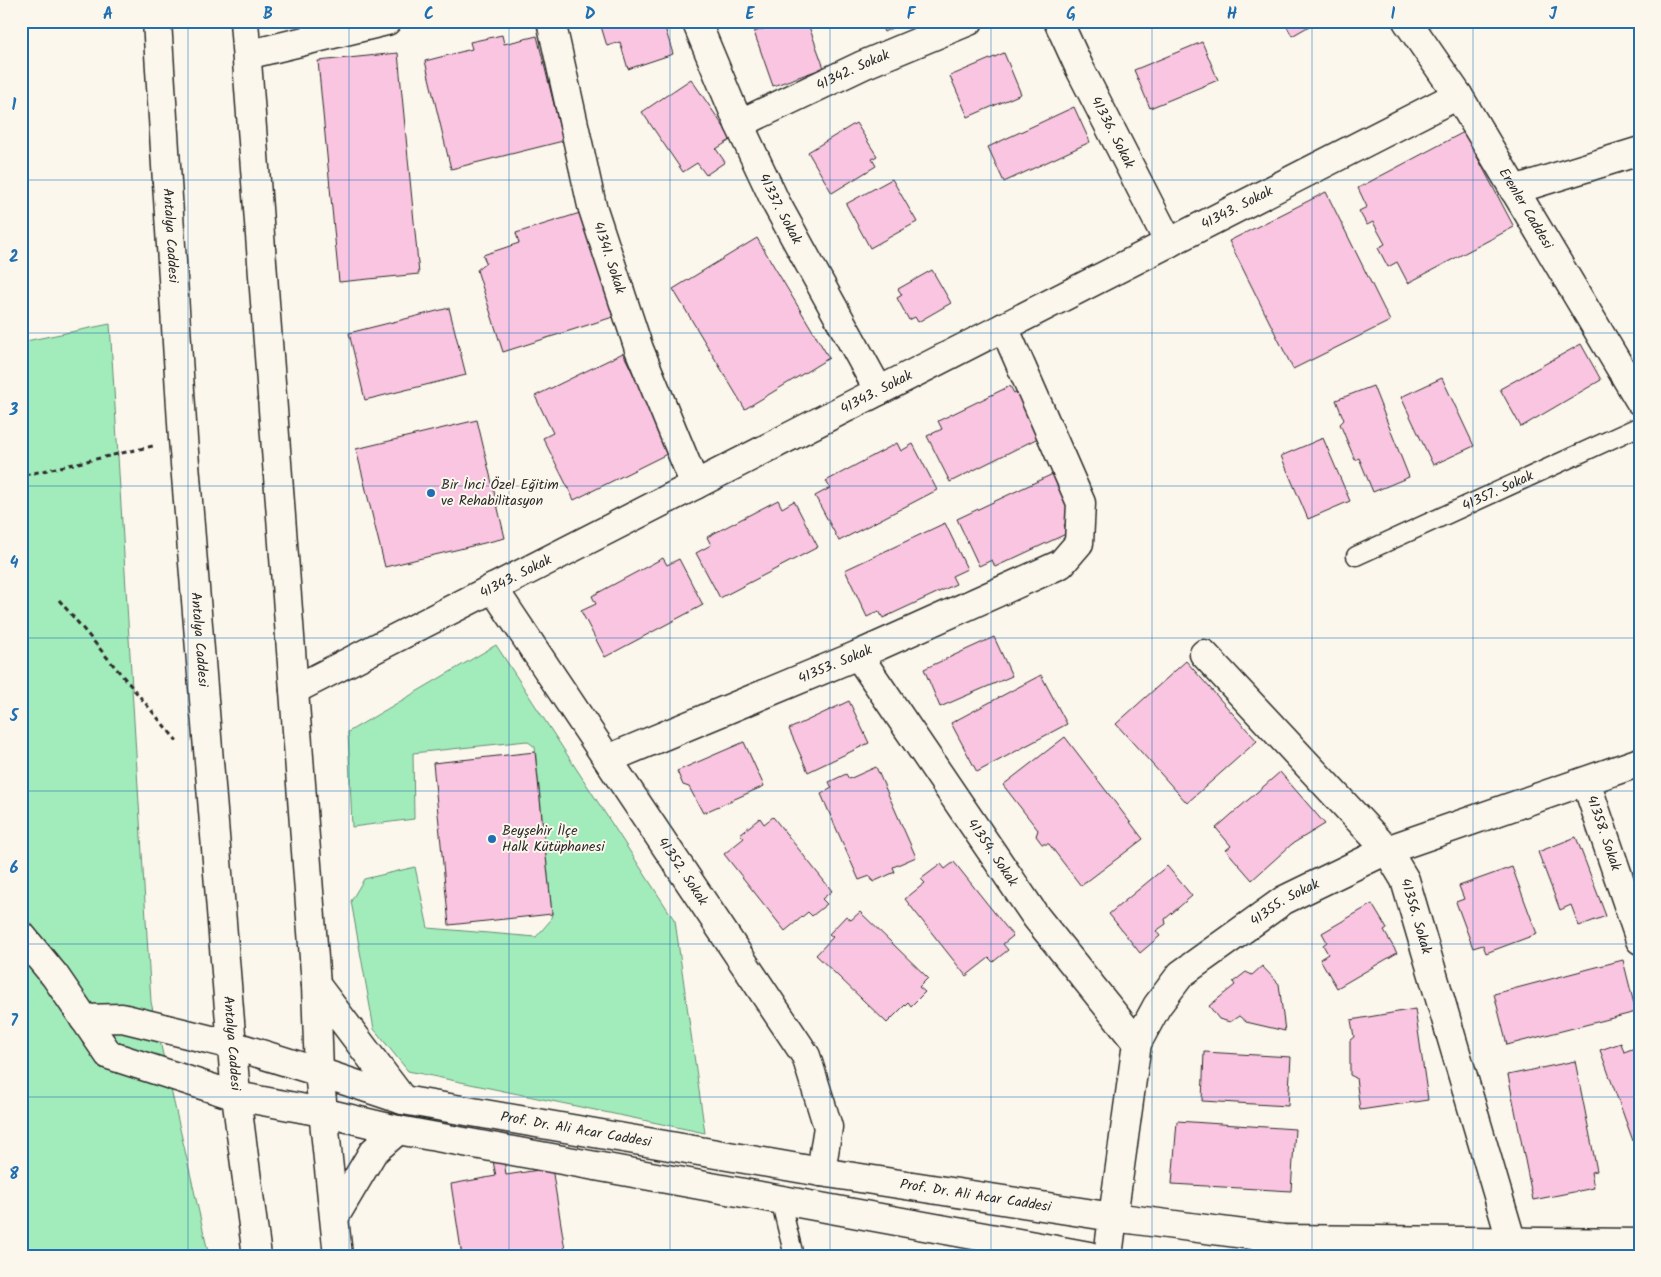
<svg xmlns="http://www.w3.org/2000/svg" width="1661" height="1277" font-family="Kalam,sans-serif">
	<style>
		.green { fill: #a2ecbb; stroke: #668c73 }
		.building { fill: #fac5e1; stroke: #2b2b2b }
		.lines { fill: none; stroke-linecap: round; stroke-linejoin: round }
		.service-casing { stroke: #2b2b2b; stroke-width: 21 }
		.minor-casing { stroke: #2b2b2b; stroke-width: 31 }
		.tertiary-casing { stroke: #2b2b2b; stroke-width: 31 }
		.secondary-casing { stroke: #2b2b2b; stroke-width: 31 }
		.primary-casing { stroke: #2b2b2b; stroke-width: 31 }
		.path { stroke: #2b2b2b; stroke-width: 3; stroke-dasharray: 5 4; stroke-linecap: butt }
		.service { stroke: #fbf7ec; stroke-width: 18 }
		.minor { stroke: #fbf7ec; stroke-width: 28 }
		.tertiary { stroke: #fbf7ec; stroke-width: 28 }
		.secondary { stroke: #fbf7ec; stroke-width: 28 }
		.primary { stroke: #fbf7ec; stroke-width: 28 }
		.grid { fill: none; stroke: #1f6fb2; stroke-width: 1; stroke-opacity: 0.55 }
		.poi-dot { fill: #1f6fb2; stroke: #fbf7ec; stroke-width: 2 }
		.labels { text-anchor: middle; dominant-baseline: central; stroke-width: 4; stroke-linejoin: round; paint-order: stroke }
		.street-label { font-size: 14px; fill: #2b2b2b; stroke: #fbf7ec }
		.poi-label { font-size: 14px; fill: #2b2b2b; stroke: #fbf7ec; text-anchor: start }
		.neatline { fill: none; stroke: #1f6fb2; stroke-width: 2 }
		.grid-label { font-size: 16px; text-anchor: middle; font-weight: bold; fill: #1f6fb2 }
	</style>
	<rect width="100%" height="100%" fill="#fbf7ec"/>
	<filter id="ink" filterUnits="userSpaceOnUse"><feTurbulence type="fractalNoise" baseFrequency=".02" numOctaves="2"/><feDisplacementMap in="SourceGraphic" scale="10" xChannelSelector="R" yChannelSelector="G"/><feConvolveMatrix kernelMatrix="1 2 1 2 8 2 1 2 1" color-interpolation-filters="sRGB"/></filter>
	<g filter="url(#ink)">
		<!-- green -->
		<path class="green" d="M110,324l41,678 58,254h-188v-914z
			M496,645l179,276 30,212 -297,-62 -34,-42 -23,-128 13,-22 51,-12 13,61 108,9 14,-16 2,-7 -17,-167 -8,-6 -114,12 1,66 -62,8 -4,-95z"/>
		<!-- building -->
		<path class="building" d="M607,21h56l10,33 -45,15 -8,-27 -13,4 -7,-23z
			M785,21h22l17,47 -51,18 -19,-54z
			M879,21h26l-21,11z
			M1284,21h34l-26,15z
			M502,35l2,9 33,-8 26,105 -112,28 -26,-108 47,-12 -2,-7z
			M1202,42l16,38 -68,28 -16,-38z
			M398,53l21,221 -80,8 -21,-221z
			M1004,53l17,41 -53,23 -18,-41z
			M691,79l41,60 -16,10 9,13 -19,13 -9,-12 -14,9 -41,-60z
			M1074,107l16,35 -86,40 -16,-35z
			M856,123l21,33 -5,3 4,7 -44,27 -24,-41z
			M1464,132l50,95 -106,56 -11,-21 -9,5 -10,-19 7,-4 -12,-22 -6,3 -8,-14 8,-4 -9,-19z
			M892,179l25,43 -47,26 -24,-44z
			M1326,192l64,129 -97,48 -64,-128z
			M580,213l33,104 -110,35 -26,-82 9,-7 -3,-8 36,-12 -3,-10z
			M757,238l72,120 -84,51 -72,-120z
			M932,270l19,33 -33,19 -3,-5 -6,3 -12,-22 5,-3 -4,-6z
			M449,308l17,67 -101,25 -16,-67z
			M1581,344l20,36 -80,47 -21,-38z
			M623,353l48,99 -97,48 -31,-62 10,-5 -18,-37z
			M1442,378l32,68 -41,19 -32,-68z
			M1010,386l4,7 12,-6 22,46 -98,49 -23,-46 15,-7 -4,-8z
			M1373,386l36,91 -36,15 -14,-34 -4,2 -15,-36 4,-4 -8,-20z
			M477,420l28,118 -120,29 -29,-118z
			M1323,438l27,63 -42,18 -27,-63z
			M897,443l4,8 12,-7 24,46 -98,51 -24,-45 15,-8 -4,-7z
			M1057,472l22,46 -15,7 4,8 -73,34 -3,-7 -13,6 -22,-47z
			M778,500l4,8 12,-7 24,46 -98,51 -24,-45 15,-8 -4,-8z
			M945,523l22,46 -15,7 4,8 -73,34 -4,-7 -12,6 -22,-47z
			M663,558l4,7 12,-6 24,46 -98,52 -24,-46 15,-7 -4,-8z
			M994,637l18,39 -72,31 -16,-38z
			M1186,661l71,80 -70,62 -71,-79z
			M1041,675l26,49 -90,48 -26,-49z
			M849,701l20,42 -61,29 -19,-43z
			M1065,737l78,102 -62,47 -32,-42h-7l-6,-8 2,-6 -35,-45z
			M744,742l20,44 -61,27 -14,-26 -6,-2 -6,-14z
			M535,752l17,162 -103,11 -16,-162z
			M876,767l40,90 -23,10 2,5 -22,10 -3,-6 -11,4 -38,-86 11,-6 -3,-6 17,-8 3,5z
			M1280,772l45,52 -33,20 -40,36 -26,-30 5,-4 -15,-18z
			M773,817l59,74 -10,8 5,5 -15,12 -4,-4 -23,19 -61,-77 20,-16 -4,-4 20,-16 4,6z
			M1576,837l30,79 -27,10 -8,-21 -11,5 -22,-58z
			M954,862l59,74 -10,8 5,6 -15,12 -4,-4 -23,18 -61,-77 20,-16 -4,-4 20,-15 4,5z
			M1167,866l25,30 -27,23 1,5 -10,7 4,5 -20,17 -31,-39z
			M1512,867l25,67 -51,19 -3,-8 -10,3 -17,-46 8,-3 -5,-13z
			M1372,904l15,25 -3,2 13,22 -60,35 -17,-29 8,-5 -5,-9 4,-3 -5,-9z
			M860,912l68,66 -9,9 6,5 -14,14 -3,-4 -21,21 -71,-68 17,-18 -4,-3 17,-18 5,4z
			M1623,960l13,52 -129,33 -13,-51z
			M1262,966l17,18 6,47 -39,-9 -7,-6 -9,6 -11,-3 -10,-13 26,-21 -2,-3 13,-10 6,3z
			M1415,1009l13,91 -68,10 -4,-32 -6,-3v-35l4,-3 -3,-17z
			M1621,1043l3,9 16,-6v114l-40,-110z
			M1204,1052l87,5 -3,49 -86,-5z
			M1575,1061l22,110 -6,1 3,16 -61,12 -25,-125z
			M1177,1121l118,8 -4,62 -119,-7z
			M504,1159l2,16 46,-7 14,88h-104l-11,-72 45,-8 -3,-15z"/>
		<g class="lines">
			<defs>
				<g id="service">
					<path id="s1" d="M1356,556l284,-130"/>
					<path d="M780,1199l14,57"/>
				</g>
				<g id="minor">
					<path id="s2" d="M551,21l41,185 47,143 56,136"/>
					<path id="s3" d="M696,21l43,103 37,79 103,188"/>
					<path id="s4" d="M1058,21l22,48 89,174"/>
					<path d="M247,55l140,-34"/>
					<path id="s5" d="M739,124l124,-59 106,-44"/>
					<path d="M1514,190l126,-39"/>
					<path id="s6" d="M493,588l313,468 22,71 -7,45"/>
					<path id="s7" d="M1204,654l183,196 18,30 107,363"/>
					<path id="s8" d="M858,655l178,262 101,126"/>
					<path id="s9" d="M294,690l1164,-595"/>
					<path id="s10" d="M608,759l250,-104 203,-91 18,-21 2,-40 -77,-176"/>
					<path id="s11" d="M1586,782l54,158"/>
					<path d="M21,935l34,41 54,79 127,41"/>
					<path d="M84,1019l38,-1 110,27"/>
					<path id="s12" d="M1113,1217l24,-174 20,-37 24,-32 103,-74 103,-50 253,-88"/>
				</g>
				<path id="tertiary" d="M316,985l87,115
					M335,1216l38,-64 25,-22"/>
				<g id="secondary">
					<path id="s13" d="M1407,21l51,74 182,306"/>
					<path id="s14" d="M319,1072l84,28 418,72 292,45 170,22 357,4"/>
					<path d="M322,1112l76,18 691,126"/>
					<path d="M1108,1256l5,-39"/>
				</g>
				<g id="primary">
					<path id="s15" d="M157,21l26,418 53,657 21,160"/>
					<path d="M244,21l72,964 3,87 19,184"/>
					<path d="M232,1045l87,27"/>
					<path d="M236,1096l86,16"/>
				</g>
			</defs>
			<!-- service casing -->
			<use href="#service" class="service-casing"/>
			<!-- minor casing -->
			<use href="#minor" class="minor-casing"/>
			<!-- tertiary casing -->
			<use href="#tertiary" class="tertiary-casing"/>
			<!-- secondary casing -->
			<use href="#secondary" class="secondary-casing"/>
			<!-- primary casing -->
			<use href="#primary" class="primary-casing"/>
			<!-- path -->
			<path class="path" d="M25,475l128,-29
				M59,600l118,141"/>
			<!-- service -->
			<use href="#service" class="service"/>
			<!-- minor -->
			<use href="#minor" class="minor"/>
			<!-- tertiary -->
			<use href="#tertiary" class="tertiary"/>
			<!-- secondary -->
			<use href="#secondary" class="secondary"/>
			<!-- primary -->
			<use href="#primary" class="primary"/>
		</g>
	</g>
	<!-- grid -->
	<path class="grid" d="M188,21v1235M349,21v1235M509,21v1235M670,21v1235M830,21v1235M991,21v1235M1152,21v1235M1312,21v1235M1473,21v1235M21,180h1619M21,333h1619M21,486h1619M21,638h1619M21,791h1619M21,944h1619M21,1097h1619"/>
	<!-- markers -->
	<g class="poi-dot">
		<circle cx="431" cy="493" r="5"/>
		<circle cx="492" cy="839" r="5"/>
	</g>
	<g class="labels">
		<!-- street labels -->
		<g class="street-label">
			<text stroke="none"><textPath href="#s5" startOffset="126">41342. Sokak</textPath></text>
			<text stroke="none"><textPath href="#s4" startOffset="124">41336. Sokak</textPath></text>
			<text stroke="none"><textPath href="#s9" startOffset="1059">41343. Sokak</textPath></text>
			<text stroke="none"><textPath href="#s3" startOffset="206">41337. Sokak</textPath></text>
			<text stroke="none"><textPath href="#s13" startOffset="222">Erenler Caddesi</textPath></text>
			<text stroke="none"><textPath href="#s15" startOffset="215">Antalya Caddesi</textPath></text>
			<text stroke="none"><textPath href="#s2" startOffset="244">41341. Sokak</textPath></text>
			<text stroke="none"><textPath href="#s9" startOffset="654">41343. Sokak</textPath></text>
			<text stroke="none"><textPath href="#s1" startOffset="156">41357. Sokak</textPath></text>
			<text stroke="none"><textPath href="#s9" startOffset="249">41343. Sokak</textPath></text>
			<text stroke="none"><textPath href="#s15" startOffset="620">Antalya Caddesi</textPath></text>
			<text stroke="none"><textPath href="#s10" startOffset="246">41353. Sokak</textPath></text>
			<text stroke="none"><textPath href="#s11" startOffset="54">41358. Sokak</textPath></text>
			<text stroke="none"><textPath href="#s8" startOffset="239">41354. Sokak</textPath></text>
			<text stroke="none"><textPath href="#s6" startOffset="341">41352. Sokak</textPath></text>
			<text stroke="none"><textPath href="#s12" startOffset="384">41355. Sokak</textPath></text>
			<text stroke="none"><textPath href="#s7" startOffset="341">41356. Sokak</textPath></text>
			<text stroke="none"><textPath href="#s15" startOffset="1025">Antalya Caddesi</textPath></text>
			<text stroke="none"><textPath href="#s14" startOffset="264">Prof. Dr. Ali Acar Caddesi</textPath></text>
			<text stroke="none"><textPath href="#s14" startOffset="669">Prof. Dr. Ali Acar Caddesi</textPath></text>
		</g>
		<!-- poi labels -->
		<g class="poi-label">
			<text x="441" y="485">Bir İnci Özel Eğitim<tspan x="441" dy="16">ve Rehabilitasyon</tspan></text>
			<text x="502" y="831">Beyşehir İlçe<tspan x="502" dy="16">Halk Kütüphanesi</tspan></text>
		</g>
	</g>
	<!-- margin -->
	<rect width="1661" height="1277" fill="none" stroke="#fbf7ec" stroke-width="55"/>
	<rect x="28" y="28" width="1606" height="1222" class="neatline"/>
	<g class="grid-label">
		<text x="108" y="19">A</text>
		<text x="268" y="19">B</text>
		<text x="429" y="19">C</text>
		<text x="590" y="19">D</text>
		<text x="750" y="19">E</text>
		<text x="911" y="19">F</text>
		<text x="1071" y="19">G</text>
		<text x="1232" y="19">H</text>
		<text x="1393" y="19">I</text>
		<text x="1553" y="19">J</text>
		<text x="14" y="110">1</text>
		<text x="14" y="262">2</text>
		<text x="14" y="415">3</text>
		<text x="14" y="568">4</text>
		<text x="14" y="721">5</text>
		<text x="14" y="873">6</text>
		<text x="14" y="1026">7</text>
		<text x="14" y="1179">8</text>
	</g>
</svg>
